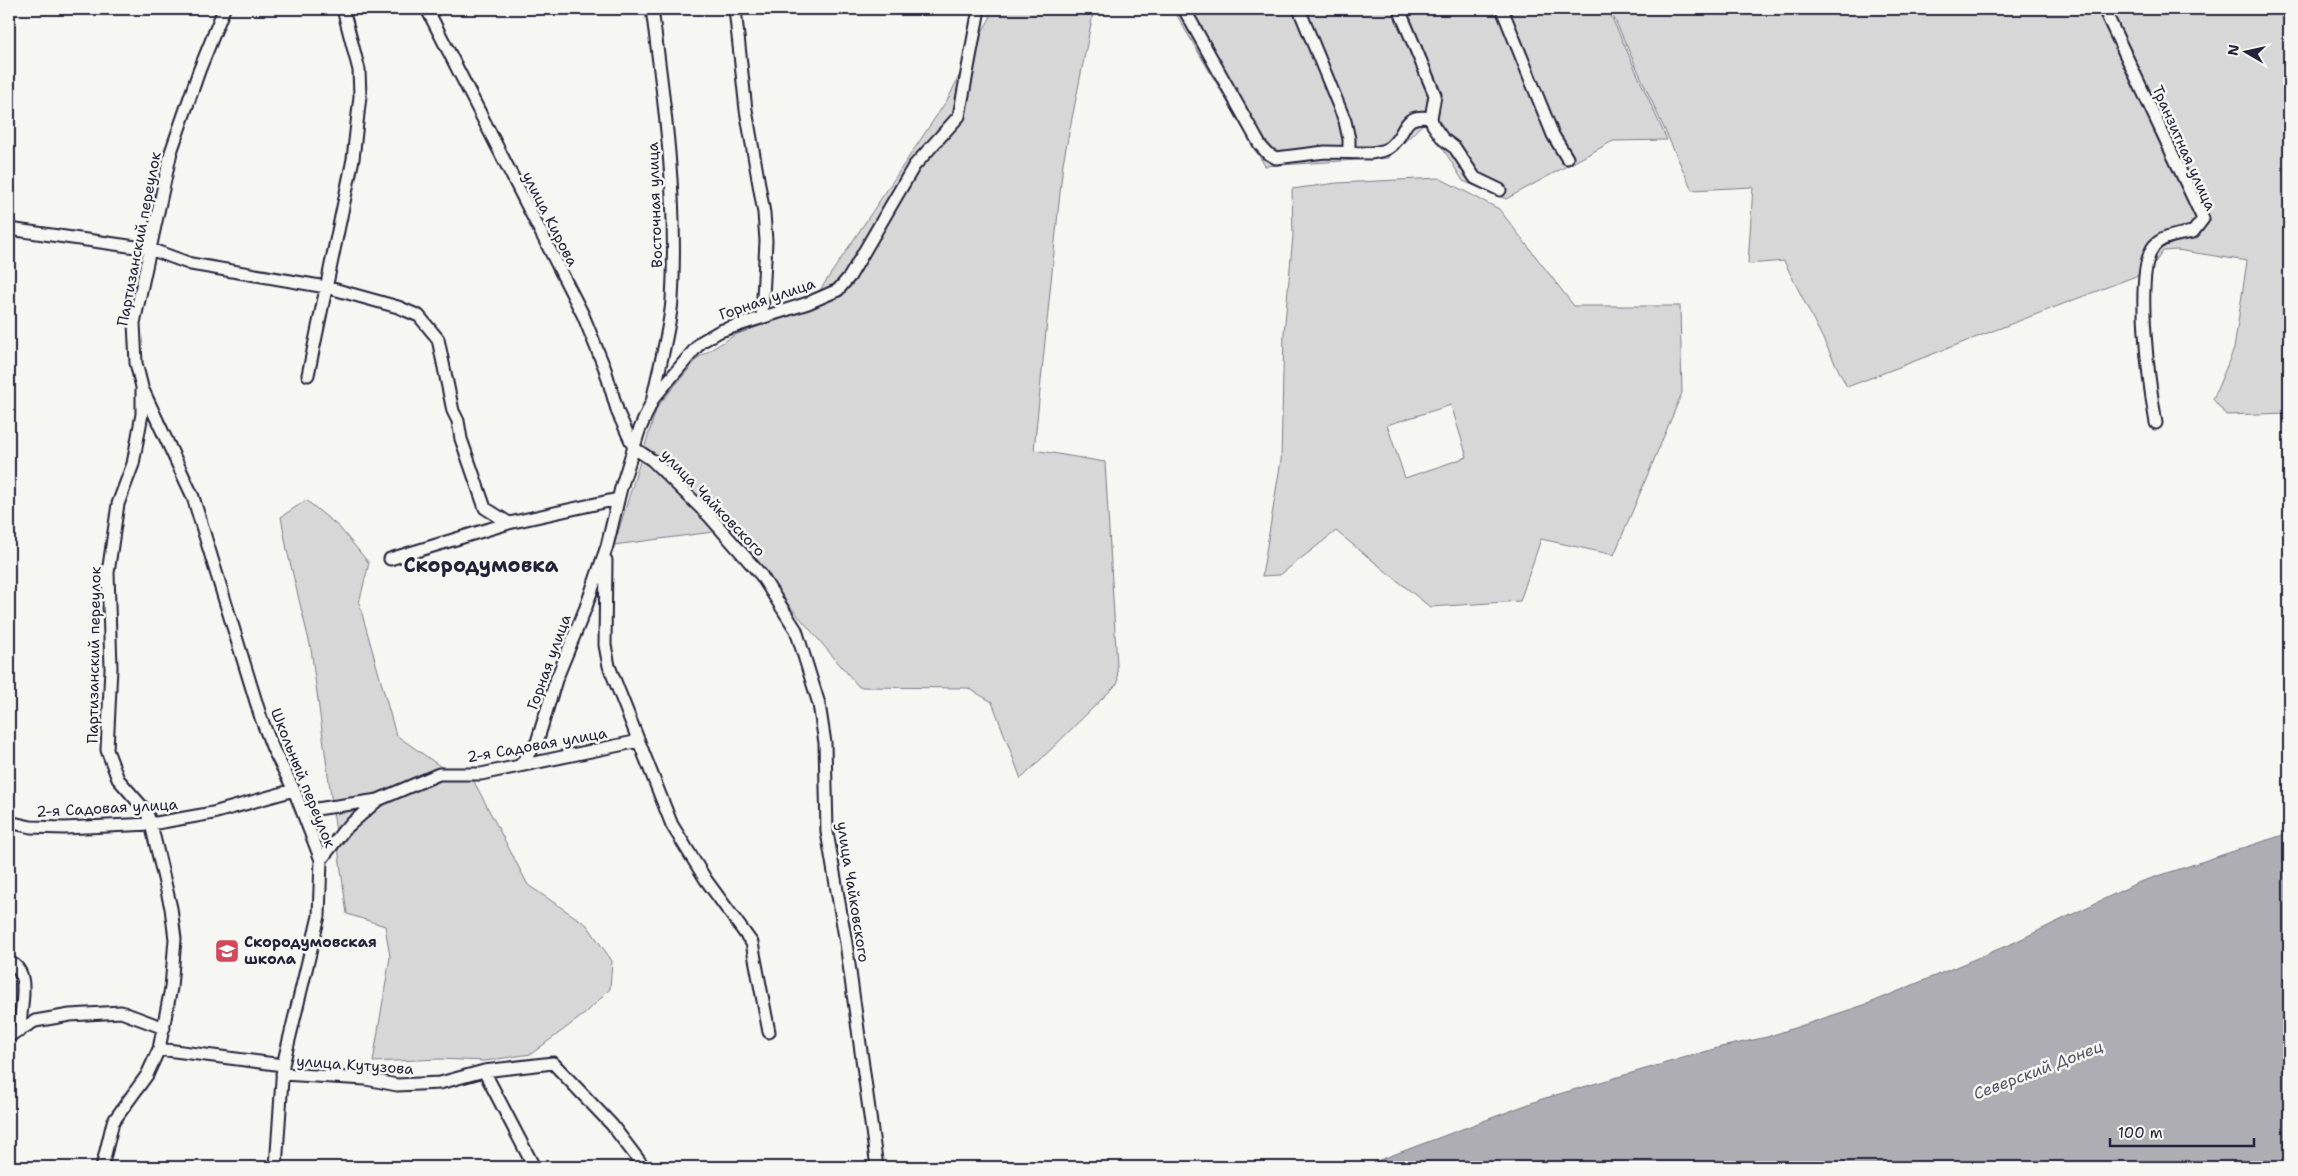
<svg xmlns="http://www.w3.org/2000/svg" width="2298" height="1176" font-family="'Shantell Sans',sans-serif">
	<style>
		.green { fill: #d7d7d7; stroke: #7c7c89; fill-rule: evenodd }
		.water { fill: #adadb3; stroke: #757583 }
		.lines { fill: none; stroke-linecap: round; stroke-linejoin: round }
		.street-casing { stroke: #22223b; stroke-width: 15 }
		.street { stroke: #f6f6f2; stroke-width: 11 }
		.labels { text-anchor: middle; dominant-baseline: central; stroke-width: 5; stroke-linejoin: round; paint-order: stroke }
		.street-label { font-size: 15px; fill: #22223b; stroke: #f6f6f2 }
		.poi-label { font-size: 15px; font-weight: bold; fill: #22223b; stroke: #f6f6f2; text-anchor: start }
		.water-label { font-size: 16px; font-style: italic; fill: #535365; stroke: #f6f6f2 }
		.district-label { font-size: 20px; font-weight: bold; fill: #22223b; stroke: #f6f6f2 }
	</style>
	<rect width="100%" height="100%" fill="#f6f6f2"/>
	<filter id="ink" filterUnits="userSpaceOnUse"><feTurbulence type="fractalNoise" baseFrequency=".02" numOctaves="2"/><feDisplacementMap in="SourceGraphic" scale="10" xChannelSelector="R" yChannelSelector="G"/><feConvolveMatrix kernelMatrix="1 2 1 2 8 2 1 2 1" color-interpolation-filters="sRGB"/></filter>
	<g filter="url(#ink)">
		<!-- green -->
		<path class="green" d="M990,9h104l-31,154 -29,287 71,12 13,221 -97,96 -29,-77 -24,-14 -109,-1 -112,-131 -19,-26 -114,15 43,-138 42,-50 36,-22 73,-27 141,-211 19,-40 22,-39z
			M1173,9h435l59,131 -54,1 -107,58 -43,-18 -37,-60 -38,37 -123,8z
			M1610,9h679v407l-1,-3 -62,2 -13,-16 21,-50 13,-88 -70,-11 -14,1 -14,20 -302,116 -63,-126 -36,3 5,-77 -61,3z
			M1439,178l60,31 75,97h106l2,87 -68,162 -73,-16 -21,62 -90,6 -94,-76 -56,44 -18,1 19,-116 3,-127 9,-97 -1,-47 45,-6zM1451,405l16,52 -62,21 -18,-53z
			M306,500l33,27 30,36 -10,40 37,132 51,36 22,1 59,113 59,40 25,36 -2,28 -24,24 -55,41 -46,7 -46,-2 -66,3 17,-105 -5,-31 -38,-12 -36,-265 -24,-99 -6,-33z"/>
		<!-- water -->
		<path class="water" d="M2289,833v334h-928l181,-68 179,-52 46,-10 103,-34 143,-60 124,-60z"/>
		<g class="lines">
			<defs>
				<path id="street" d="M427,9l156,306 22,54 13,44 16,35 18,12 58,57 51,58 35,55 23,74 6,39 2,89 19,111 31,224
					M652,9c13,96 26,194 20,291 -2,30 -13,67 -19,97
					M735,9l11,101 18,103 2,28 -4,75
					M1184,9l76,136 7,8 9,5 49,-6 46,1c7,-1 14,-2 19,-6 18,-14 10,-34 41,-29
					M1299,9l46,112 4,18v13
					M1399,9l36,86 -4,23 2,7 10,14 12,9 20,30 25,12
					M1502,9l51,126 14,23
					M2104,9l99,210 -10,13c-11,2 -31,4 -39,14 -21,26 -4,143 2,177
					M9,229l141,20 41,15 135,23 72,20 21,9 19,23 15,72 5,10 3,18 24,69 24,15
					M308,375l45,-216 7,-63 -1,-26 -16,-61
					M144,392l49,105 68,221 12,31 21,41 27,70 -2,56 -36,149 -7,102
					M390,559l119,-36 109,-24
					M606,560l-1,85 4,21 63,159 34,55 46,63 17,89
					M521,764l16,-22 19,-62 30,-73 21,-61 14,-58 18,-57 14,-32 48,-57 19,-11 88,-28 30,-13 12,-14 64,-110 45,-50 20,-107
					M303,811l75,-11
					M9,822l22,5 33,1 87,-4 62,-11 81,-23
					M321,860l23,-30 34,-30 61,-26h42l158,-33
					M9,962c24,9 10,48 11,69
					M9,1036l26,-15 35,-6 51,-3 43,16
					M159,1049l124,16
					M484,1071l50,96
					M282,1074l84,5 31,6 43,-2 44,-12 69,-8 59,62 32,42
					M102,1167l11,-45 34,-47 12,-26 12,-61 4,-49 -4,-31 -20,-84 -5,-13 -28,-32 -11,-29 4,-82 -3,-95 10,-69 15,-40 9,-50v-27l-6,-24 -2,-40 37,-171 28,-81 25,-62"/>
			</defs>
			<!-- street casing -->
			<use href="#street" class="street-casing"/>
			<!-- street -->
			<use href="#street" class="street"/>
		</g>
	</g>
	<!-- icons -->
	<defs>
		<symbol id="school-square" viewBox="-11 -11 22 22"><rect x="-9" y="-9" width="18" height="18" rx="4" fill="#d1495b" stroke="#f6f6f2"/><path d="M0-5L7-2L0 1L-7-2ZM-4 1L0 2.5L4 1V4Q0 6-4 4Z" fill="#fff"/></symbol>
	</defs>
	<g fill-rule="evenodd">
		<use href="#school-square" x="213" y="937" width="28" height="28"/>
	</g>
	<g class="labels">
		<!-- street labels -->
		<g class="street-label">
			<text transform="translate(2184 148) rotate(66)">Транзитная улица</text>
			<text transform="translate(655 205) rotate(-92)">Восточная улица</text>
			<text transform="translate(550 219) rotate(63)">улица Кирова</text>
			<text transform="translate(139 239) rotate(-79)">Партизанский переулок</text>
			<text transform="translate(767 299) rotate(-19)">Горная улица</text>
			<text transform="translate(713 503) rotate(46)">улица Чайковского</text>
			<text transform="translate(94 655) rotate(-89)">Партизанский переулок</text>
			<text transform="translate(549 662) rotate(-70)">Горная улица</text>
			<text transform="translate(537 745) rotate(-10)">2-я Садовая улица</text>
			<text transform="translate(303 778) rotate(68)">Школьный переулок</text>
			<text transform="translate(107 808) rotate(-3)">2-я Садовая улица</text>
			<text transform="translate(853 892) rotate(81)">улица Чайковского</text>
			<text transform="translate(355 1065) rotate(4)">улица Кутузова</text>
		</g>
		<!-- poi labels -->
		<g class="poi-label">
			<text x="244" y="942">Скородумовская<tspan x="244" dy="17">школа</tspan></text>
		</g>
		<!-- water labels -->
		<g class="water-label">
			<text transform="translate(2038 1070) rotate(-21)">Северский Донец</text>
		</g>
		<!-- district labels -->
		<g class="district-label">
			<text x="481" y="565">Скородумовка</text>
		</g>
	</g>
	<!-- margin -->
	<rect width="2298" height="1176" fill="none" stroke="#f6f6f2" stroke-width="30"/>
	<rect x="15" y="15" width="2268" height="1146" fill="none" stroke="#22223b" stroke-width="2" filter="url(#ink)"/>
	<!-- north arrow -->
	<g transform="translate(2246 52) rotate(279)" stroke="#f6f6f2" stroke-width="4" paint-order="stroke">
	<path d="M0-4L9 19L0 12L-9 19Z" fill="#22223b"/>
	<text y="-8" font-size="14" font-weight="bold" text-anchor="middle" fill="#22223b">N</text>
	</g>
	<!-- scale -->
	<path d="M2110 1138v8h144v-8" fill="none" stroke="#22223b" stroke-width="2.5"/>
	<text x="2118" y="1138" font-size="15" fill="#22223b" stroke="#f6f6f2" stroke-width="4" paint-order="stroke">100 m</text>
</svg>
